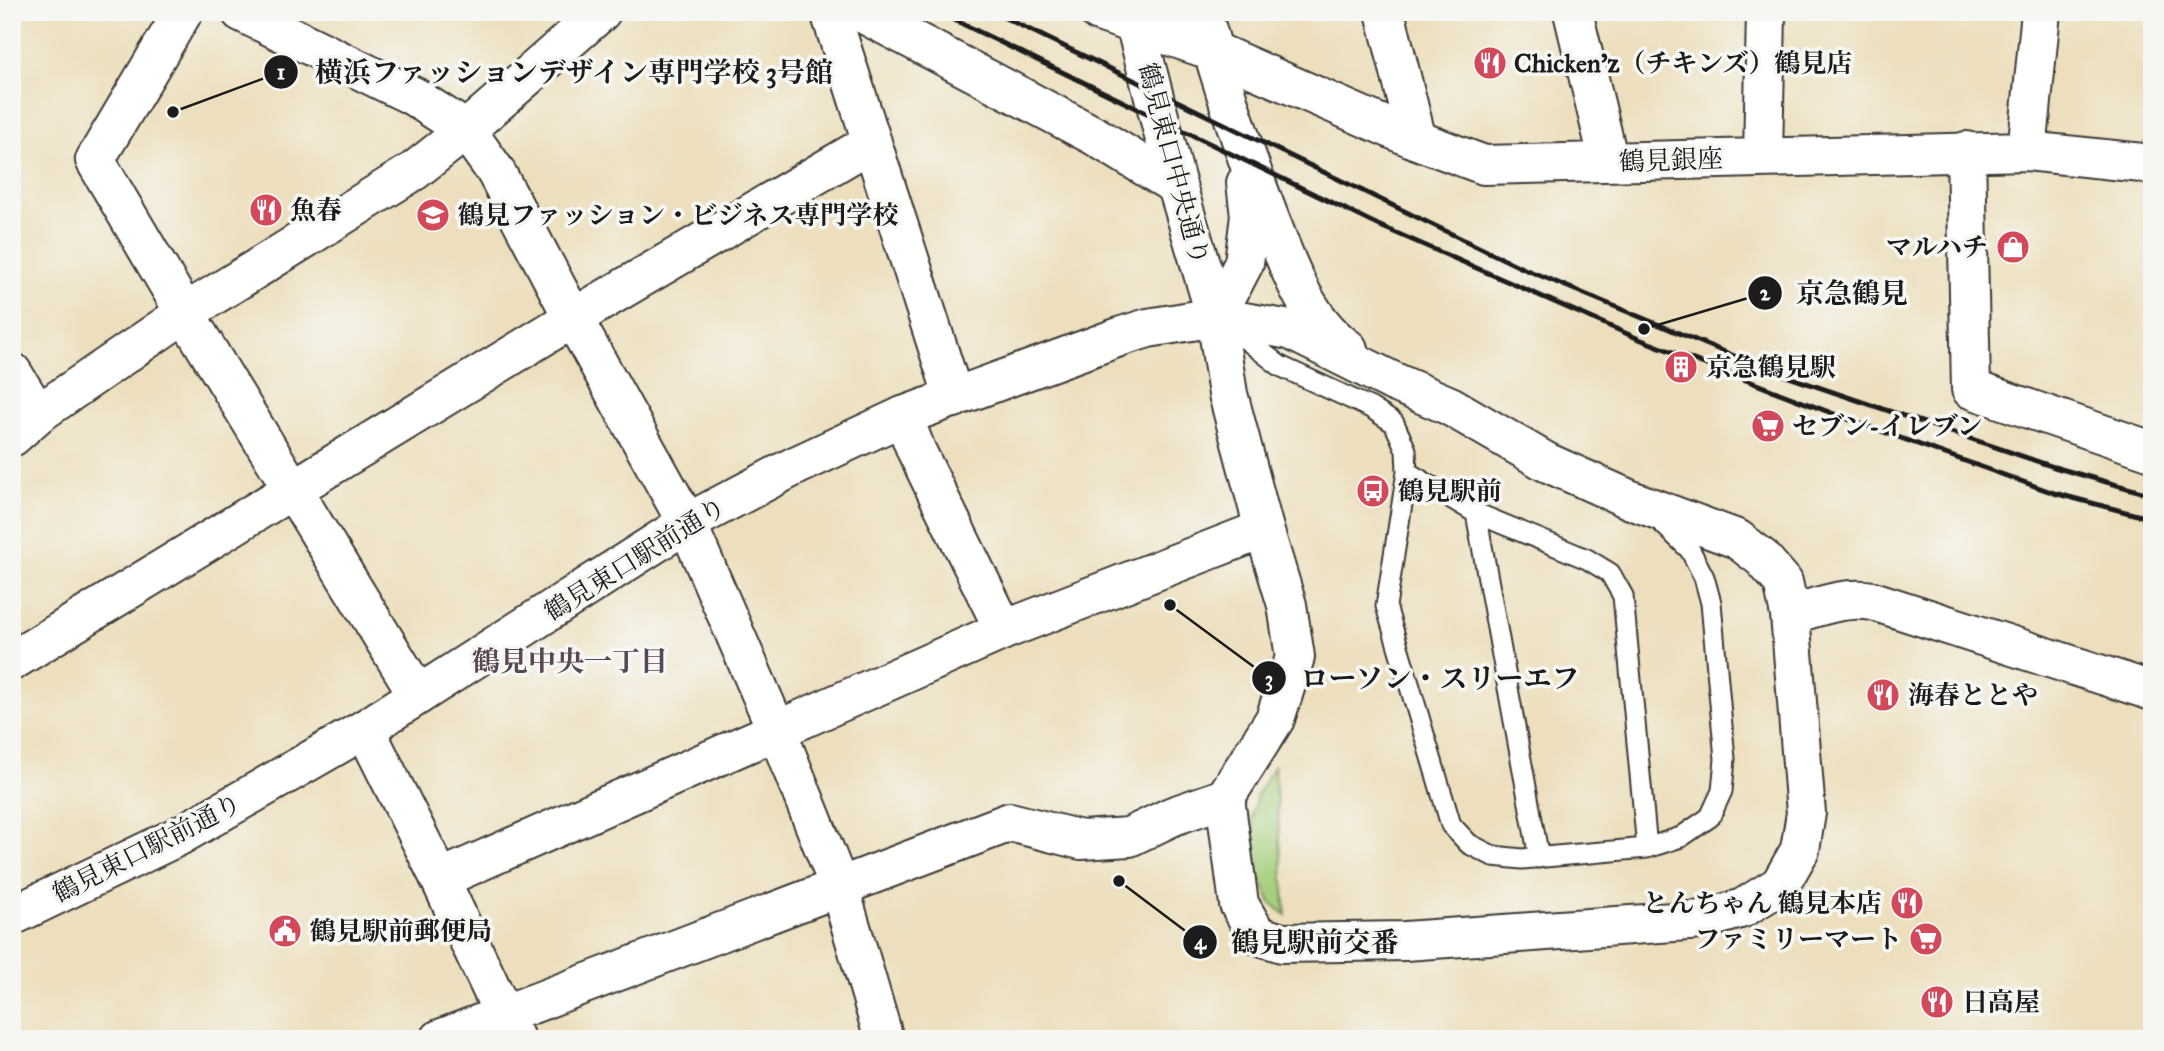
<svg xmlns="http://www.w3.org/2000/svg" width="2164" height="1051" font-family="'IM FELL Great Primer','Noto Serif JP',serif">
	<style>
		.grass { fill: #a4ce7a; stroke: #60754b; stroke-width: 2 }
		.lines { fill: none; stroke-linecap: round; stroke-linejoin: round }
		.lane-casing { stroke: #3b3934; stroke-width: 23 }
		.street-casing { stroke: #3b3934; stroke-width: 42 }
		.secondary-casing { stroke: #3b3934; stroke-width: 42 }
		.lane { stroke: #fff; stroke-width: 19 }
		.street { stroke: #fff; stroke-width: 38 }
		.secondary { stroke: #fff; stroke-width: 38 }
		.rail { stroke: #1c1c1c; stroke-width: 5 }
		.labels { text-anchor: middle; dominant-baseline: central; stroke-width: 7; stroke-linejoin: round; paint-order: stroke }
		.poi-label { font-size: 26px; font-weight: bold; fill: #1c1c1c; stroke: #f6f6f2; text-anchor: start }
		.street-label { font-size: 26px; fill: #1c1c1c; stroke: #f6f6f2 }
		.neighbourhood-label { font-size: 28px; font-weight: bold; fill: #584752; stroke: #f6f6f2 }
		.leader { fill: none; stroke: #1c1c1c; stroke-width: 2.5 }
		.callout-dot { fill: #1c1c1c; stroke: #f6f6f2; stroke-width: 2.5 }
		.mark-label { font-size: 21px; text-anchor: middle; font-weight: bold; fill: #fff }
		.callout-label { font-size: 28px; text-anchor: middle; font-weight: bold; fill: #1c1c1c; stroke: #f6f6f2; stroke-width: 7; stroke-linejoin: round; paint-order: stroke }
	</style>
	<rect width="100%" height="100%" fill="#f6f6f2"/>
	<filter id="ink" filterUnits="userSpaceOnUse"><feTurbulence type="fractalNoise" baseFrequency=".0143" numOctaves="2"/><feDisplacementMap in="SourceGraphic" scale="14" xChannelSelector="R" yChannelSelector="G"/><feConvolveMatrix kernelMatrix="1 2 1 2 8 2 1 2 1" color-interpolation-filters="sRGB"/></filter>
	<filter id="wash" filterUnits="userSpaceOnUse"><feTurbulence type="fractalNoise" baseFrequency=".00686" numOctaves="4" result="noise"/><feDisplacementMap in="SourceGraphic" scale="28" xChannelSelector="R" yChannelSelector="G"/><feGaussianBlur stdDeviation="1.57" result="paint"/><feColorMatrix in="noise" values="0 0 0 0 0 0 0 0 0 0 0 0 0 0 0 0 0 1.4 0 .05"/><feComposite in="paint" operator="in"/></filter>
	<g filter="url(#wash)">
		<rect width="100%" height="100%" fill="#eddfbd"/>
		<!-- grass -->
		<path class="grass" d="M1274,766l12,149 -15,-12 -14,-33 -5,-56 5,-19z"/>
	</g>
	<g filter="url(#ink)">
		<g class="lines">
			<defs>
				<path id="lane" d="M1230,327l50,39 91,42 23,15 12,27 1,22 -21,134 65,219 18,19 24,12 29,3 125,-11 34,-11 29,-20 12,-26 3,-32 -14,-156 -7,-26 -14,-27 -30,-29
					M1407,472l69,41 111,46 23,14 13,23 24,252
					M1476,513l63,345"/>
				<path id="street" d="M183,12l-88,148 90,153 233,382
					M830,12l124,386
					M860,12l235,124 82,50
					M1099,12l114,39 204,89 67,25 543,-14 125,13
					M1385,12l32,128
					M1573,12l36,150
					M1966,151l5,238 181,62
					M2027,151l14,-139
					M1763,156l3,-144
					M12,372l26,42
					M903,416l13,34 88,180
					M12,437l26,-23 147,-101 229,-142 52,-41 135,-118
					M687,523l90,208 62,155 45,153
					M1790,615c28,-8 53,-19 83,-14l279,90
					M12,661l561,-343 299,-176
					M365,729l75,150 75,160
					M440,879l564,-249 260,-101
					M440,1039l570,-217 71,18 48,-3 44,-21 52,-18 14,106 18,31 25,8 123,-2 297,-21 41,-12 37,-23 20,-35 6,-37 -16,-198 -7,-33 -21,-24 -25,-19 -106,-39 -85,-38 -96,-56 -56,-24"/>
				<path id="secondary" d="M241,12l172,84 53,34 30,42 77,146 114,205
					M1132,12l45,174 39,131 12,77 36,135 23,76 8,52 -20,62 -50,79
					M1202,12c19,70 41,138 67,205 19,48 36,101 79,132
					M1216,317l28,-54 6,-47 -4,-33
					M12,916l167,-80 186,-107 322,-206 106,-56 110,-51 219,-80 26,-8 68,-11 74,13 104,52"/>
			</defs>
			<!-- lane casing -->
			<use href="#lane" class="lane-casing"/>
			<!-- street casing -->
			<use href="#street" class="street-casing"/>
			<!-- secondary casing -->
			<use href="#secondary" class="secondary-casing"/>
			<!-- lane -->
			<use href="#lane" class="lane"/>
			<!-- street -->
			<use href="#street" class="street"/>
			<!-- secondary -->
			<use href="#secondary" class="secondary"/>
			<!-- rail -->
			<path class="rail" d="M938,12l440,213 261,114 203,78 212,76 98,26
				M993,12l529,256 246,102 286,97 98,28"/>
		</g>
	</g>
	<!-- icons -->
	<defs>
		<symbol id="restaurant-disc" viewBox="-11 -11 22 22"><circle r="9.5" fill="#d1495b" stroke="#f6f6f2"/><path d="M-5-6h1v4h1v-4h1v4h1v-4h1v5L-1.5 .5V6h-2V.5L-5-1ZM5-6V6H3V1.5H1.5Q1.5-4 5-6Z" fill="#fff"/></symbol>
		<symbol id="university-disc" viewBox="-11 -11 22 22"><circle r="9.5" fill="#d1495b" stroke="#f6f6f2"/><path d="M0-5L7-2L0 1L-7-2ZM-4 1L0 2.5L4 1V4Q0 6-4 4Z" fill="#fff"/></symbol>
		<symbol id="shop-disc" viewBox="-11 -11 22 22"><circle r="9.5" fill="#d1495b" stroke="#f6f6f2"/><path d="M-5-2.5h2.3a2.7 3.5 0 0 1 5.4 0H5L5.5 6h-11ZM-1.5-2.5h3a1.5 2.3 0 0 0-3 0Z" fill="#fff"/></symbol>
		<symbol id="building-disc" viewBox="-11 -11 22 22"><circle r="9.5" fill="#d1495b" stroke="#f6f6f2"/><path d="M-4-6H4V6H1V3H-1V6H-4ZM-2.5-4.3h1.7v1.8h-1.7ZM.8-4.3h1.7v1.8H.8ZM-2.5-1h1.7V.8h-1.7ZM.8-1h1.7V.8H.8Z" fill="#fff"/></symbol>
		<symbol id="supermarket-disc" viewBox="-11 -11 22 22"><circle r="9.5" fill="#d1495b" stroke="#f6f6f2"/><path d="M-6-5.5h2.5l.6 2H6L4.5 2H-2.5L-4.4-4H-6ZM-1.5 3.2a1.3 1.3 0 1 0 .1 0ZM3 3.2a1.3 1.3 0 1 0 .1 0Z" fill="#fff"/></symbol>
		<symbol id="bus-disc" viewBox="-11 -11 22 22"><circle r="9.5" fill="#d1495b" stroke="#f6f6f2"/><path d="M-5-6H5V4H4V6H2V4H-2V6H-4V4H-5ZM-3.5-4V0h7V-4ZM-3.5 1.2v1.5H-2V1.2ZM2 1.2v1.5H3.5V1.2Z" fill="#fff"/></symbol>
		<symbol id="civic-disc" viewBox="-11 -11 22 22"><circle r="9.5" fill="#d1495b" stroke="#f6f6f2"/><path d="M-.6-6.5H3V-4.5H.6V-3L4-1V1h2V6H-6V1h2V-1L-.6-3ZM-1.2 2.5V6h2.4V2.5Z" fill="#fff"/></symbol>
	</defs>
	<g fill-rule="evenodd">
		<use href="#restaurant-disc" x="1471" y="44" width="38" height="38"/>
		<use href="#restaurant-disc" x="247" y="191" width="38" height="38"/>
		<use href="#university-disc" x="414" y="196" width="38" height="38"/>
		<use href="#shop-disc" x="1994" y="228" width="38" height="38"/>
		<use href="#building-disc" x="1662" y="348" width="38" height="38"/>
		<use href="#supermarket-disc" x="1749" y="407" width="38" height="38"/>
		<use href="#bus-disc" x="1354" y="472" width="38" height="38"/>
		<use href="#restaurant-disc" x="1864" y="676" width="38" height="38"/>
		<use href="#restaurant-disc" x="1888" y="884" width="38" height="38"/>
		<use href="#civic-disc" x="266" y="912" width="38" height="38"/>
		<use href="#supermarket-disc" x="1907" y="920" width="38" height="38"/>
		<use href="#restaurant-disc" x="1918" y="983" width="38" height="38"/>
	</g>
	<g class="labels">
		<!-- poi labels -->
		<g class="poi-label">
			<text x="1514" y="63">Chicken'z（チキンズ）鶴見店</text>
			<text x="290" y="210">魚春</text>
			<text x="458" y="215">鶴見ファッション・ビジネス専門学校</text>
			<text x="1988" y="247" text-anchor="end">マルハチ</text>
			<text x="1706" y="367">京急鶴見駅</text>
			<text x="1792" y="426">セブン-イレブン</text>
			<text x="1398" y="491">鶴見駅前</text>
			<text x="1908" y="695">海春ととや</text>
			<text x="1882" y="903" text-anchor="end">とんちゃん 鶴見本店</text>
			<text x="310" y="931">鶴見駅前郵便局</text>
			<text x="1902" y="939" text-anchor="end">ファミリーマート</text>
			<text x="1962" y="1002">日高屋</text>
		</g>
		<!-- street labels -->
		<g class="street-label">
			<text transform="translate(1671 160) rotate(-2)">鶴見銀座</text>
			<text transform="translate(1174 164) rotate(75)">鶴見東口中央通り</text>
			<text transform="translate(635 559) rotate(-32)">鶴見東口駅前通り</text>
			<text transform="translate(147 848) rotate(-27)">鶴見東口駅前通り</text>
		</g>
		<!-- neighbourhood labels -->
		<g class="neighbourhood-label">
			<text x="570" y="661">鶴見中央一丁目</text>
		</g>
	</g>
	<!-- callouts -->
	<path class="leader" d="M173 112L281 72M1644 329L1765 293M1170 605L1269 678M1119 881L1200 942"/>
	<g class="callout-dot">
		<circle cx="173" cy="112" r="7"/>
		<circle cx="1644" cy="329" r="7"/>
		<circle cx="1170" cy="605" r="7"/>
		<circle cx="1119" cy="881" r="7"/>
		<circle cx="281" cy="72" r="18"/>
		<circle cx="1765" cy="293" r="18"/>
		<circle cx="1269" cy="678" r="18"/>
		<circle cx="1200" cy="942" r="18"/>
	</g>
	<g class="mark-label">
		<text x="281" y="79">1</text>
		<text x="1765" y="300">2</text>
		<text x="1269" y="686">3</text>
		<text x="1200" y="949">4</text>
	</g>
	<g class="callout-label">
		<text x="574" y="82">横浜ファッションデザイン専門学校 3号館</text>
		<text x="1852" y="303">京急鶴見</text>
		<text x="1440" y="688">ローソン・スリーエフ</text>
		<text x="1315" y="952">鶴見駅前交番</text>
	</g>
	<!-- margin -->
	<rect width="2164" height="1051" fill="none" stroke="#f6f6f2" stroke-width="42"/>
</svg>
